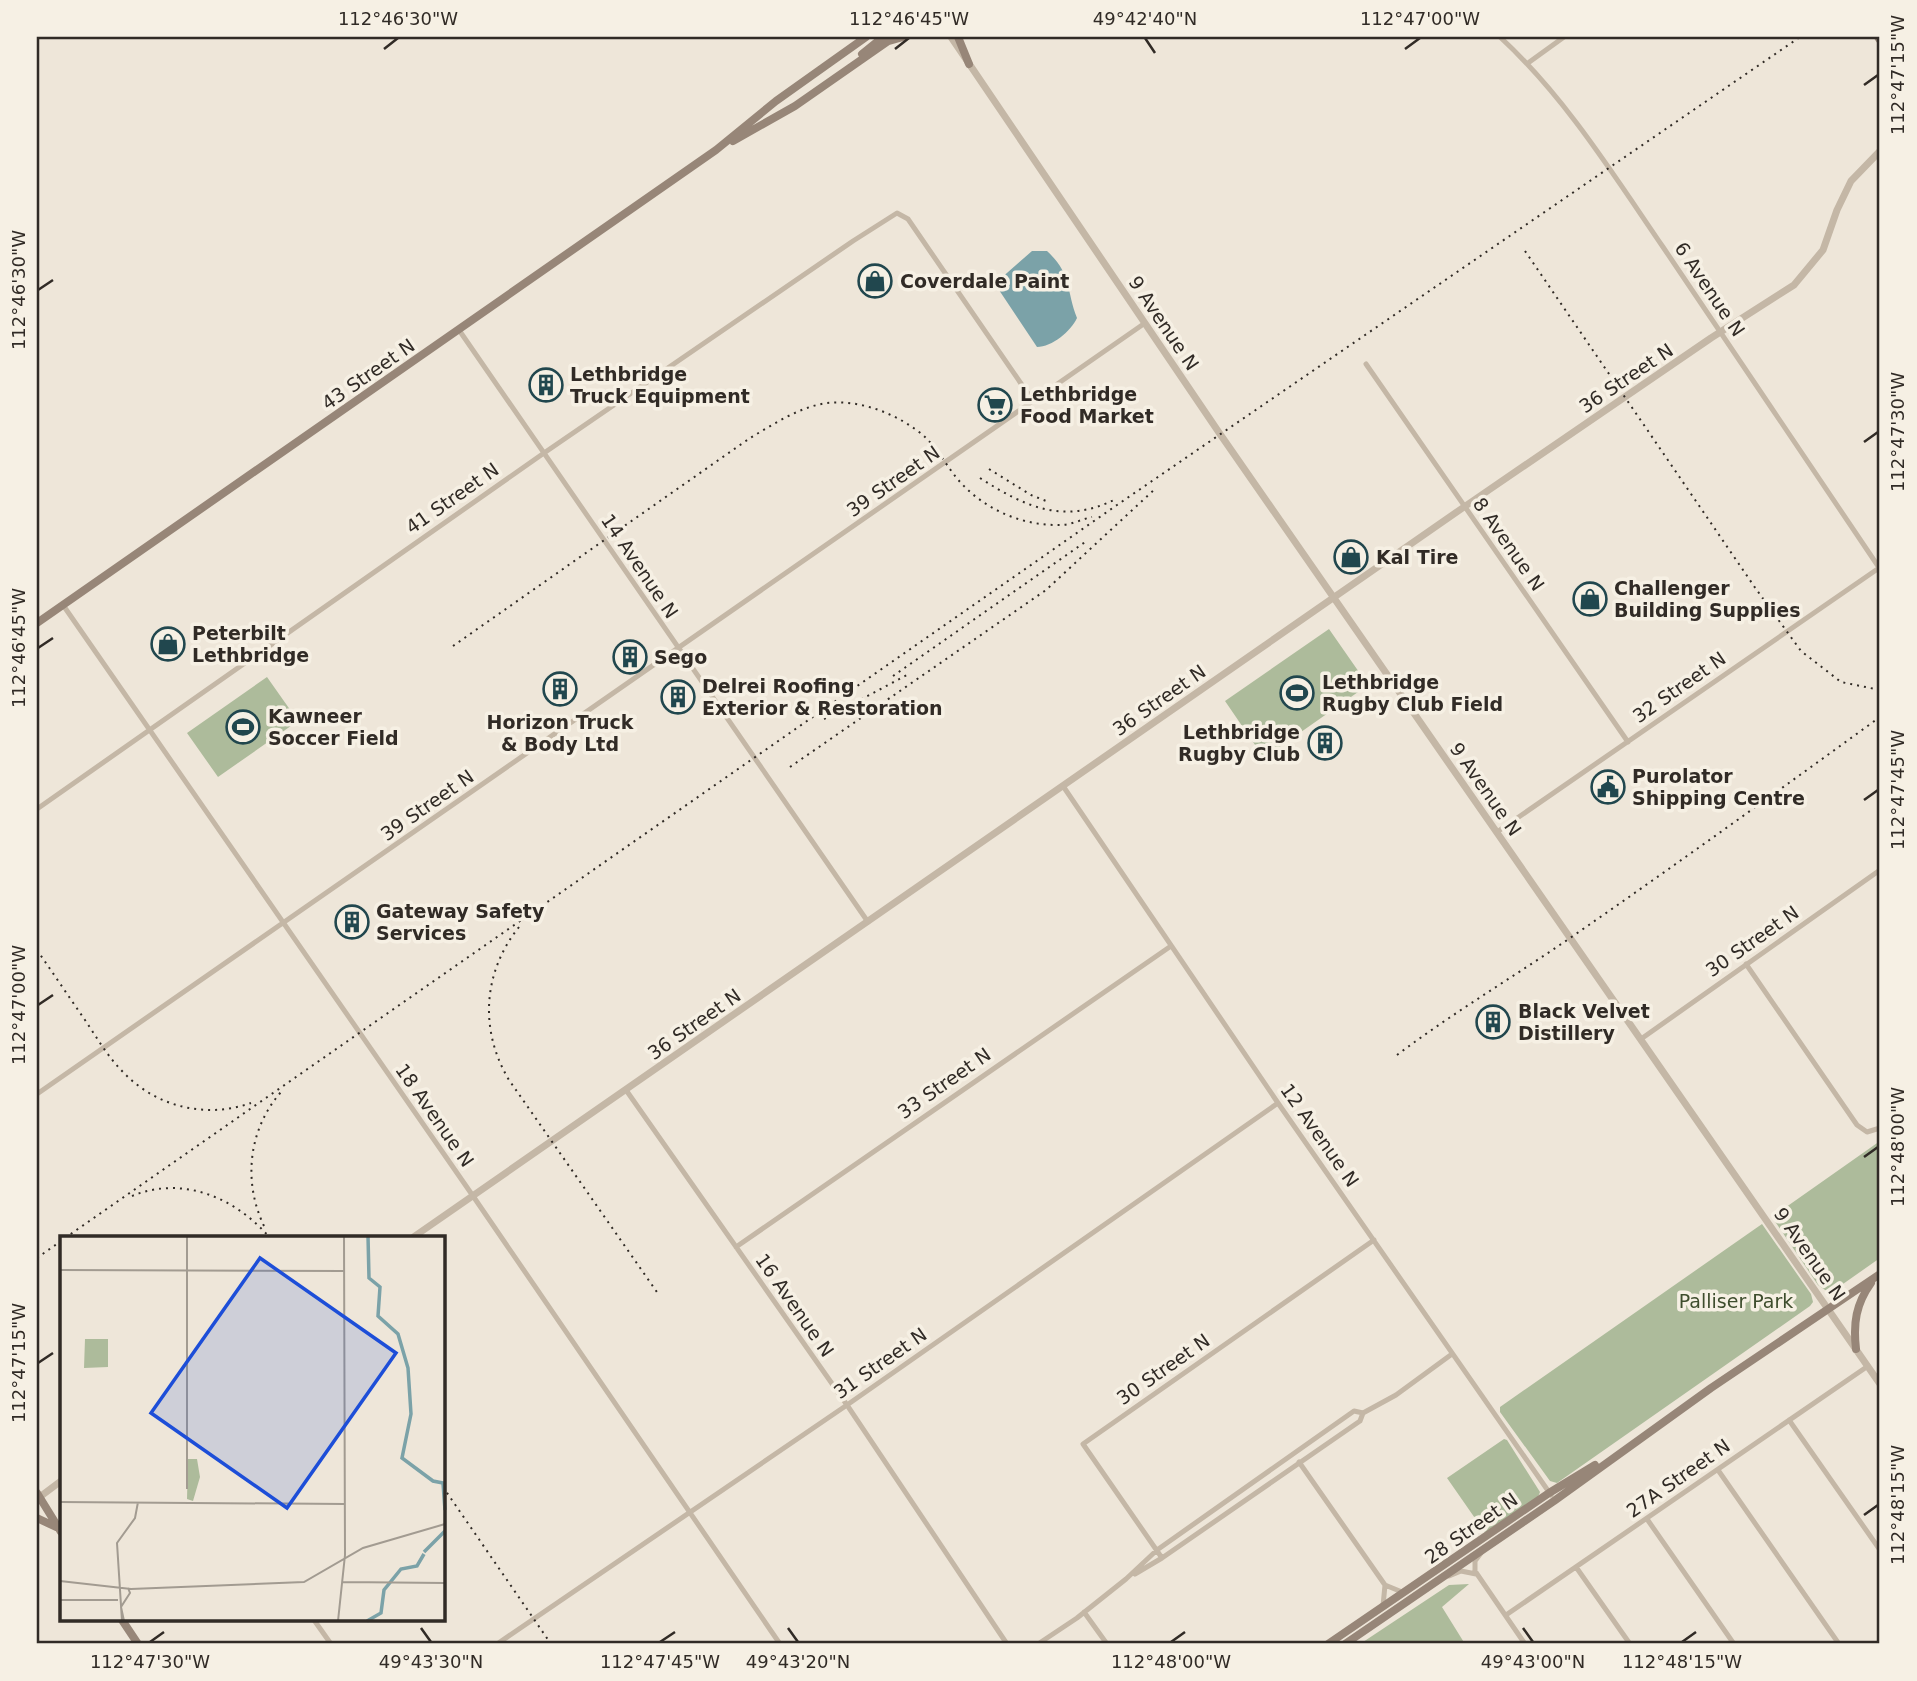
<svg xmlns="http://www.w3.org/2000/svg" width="1917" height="1681" font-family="'DejaVu Sans',sans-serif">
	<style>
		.green { fill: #adbb9b }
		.water { fill: #7ba2a8 }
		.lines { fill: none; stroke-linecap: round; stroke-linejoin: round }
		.minor { stroke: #c4b7a6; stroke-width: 5 }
		.tertiary { stroke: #c4b7a6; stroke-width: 7 }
		.secondary { stroke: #978678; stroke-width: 8 }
		.rail { stroke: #312b26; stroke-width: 2; stroke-dasharray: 2 5; stroke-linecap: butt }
		.ticks { fill: none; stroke: #312b26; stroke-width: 2.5 }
		.labels { text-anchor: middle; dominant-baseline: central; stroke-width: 7; stroke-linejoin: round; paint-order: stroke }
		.poi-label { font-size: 19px; font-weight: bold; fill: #312b26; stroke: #f6f0e4; text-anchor: start }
		.street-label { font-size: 19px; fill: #312b26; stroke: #f6f0e4 }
		.park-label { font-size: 19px; fill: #3e4d2d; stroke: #f6f0e4 }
		.inset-river { fill: none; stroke: #7ba2a8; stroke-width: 3.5 }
		.inset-road { fill: none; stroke: #a29b91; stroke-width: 2 }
		.view { fill: #1d4ed8; fill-opacity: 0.15; stroke: #1d4ed8; stroke-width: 3.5 }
		.inset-edge { fill: none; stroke: #312b26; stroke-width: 3.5 }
		.neatline { fill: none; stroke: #312b26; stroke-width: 2.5 }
		.ticks-label { font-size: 18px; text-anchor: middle; fill: #312b26 }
	</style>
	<rect width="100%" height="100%" fill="#eee6d9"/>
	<!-- green -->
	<path class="green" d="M1329,629l39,56 -104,73 -39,-57z
		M267,677l31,44 -80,56 -31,-44z
		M1880,1141v117l-47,33 -5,1 -10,-7 -46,-68z
		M1762,1224l49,70 2,8 -3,4 -253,177 -7,-2 -50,-69v-5z
		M1504,1439l3,1 33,52 -2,5 -52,37 -39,-56z
		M1469,1584l-27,23 23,37h-105l89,-59z"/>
	<!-- water -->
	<path class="water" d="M1032,251h15c25,23 19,39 30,67 -6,13 -25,29 -40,29l-40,-60 2,-7z"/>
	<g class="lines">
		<!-- minor -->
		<path class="minor" d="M1500,37c65,60 113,137 163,210 73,107 144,215 217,322
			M1528,63l36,-26
			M459,330l409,592
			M1366,364l262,378
			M63,605l410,591 307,448
			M1063,786l215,317 273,392
			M37,809l507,-356 309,-212 44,-28 11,6 125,182
			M1497,832l382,-264
			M1746,964l111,161 10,7 13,-4
			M1641,1039l239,-169
			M626,1090l221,315 160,239
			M37,1094l1108,-771
			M736,1247l435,-301
			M1363,1413l33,-18 56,-41
			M1789,1420l91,130
			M1299,1462l86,123 17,7
			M1718,1470l121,174
			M1647,1519l87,125
			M1481,1553l-6,8v10l50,73
			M1162,1558l-79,-114 291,-204
			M1576,1567l54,77
			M1135,1574l27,-16 198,-137 3,-8
			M1449,1576l12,-5 15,3
			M1383,1606l2,-21
			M1084,1612l23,32
			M1506,1615l362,-249
			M314,1620l17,24
			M497,1644l350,-239 431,-302
			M1038,1644l39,-26 49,-39 31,-29 197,-139 9,2"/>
		<!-- tertiary -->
		<path class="tertiary" d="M951,37l269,397 660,950
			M412,1238l1052,-731 247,-169 83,-53 29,-35 14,-40 14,-29 29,-30
			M37,1499l24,-18"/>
		<!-- secondary -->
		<path class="secondary" d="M958,37l11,27
			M1878,37l2,3
			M889,41l14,-4
			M862,54l21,-17
			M733,141l62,-35 99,-69
			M37,623l679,-473 60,-49 90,-64
			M1856,1349c-3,-26 0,-45 15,-66
			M37,1493l24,39
			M37,1518l19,9
			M122,1620l16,24
			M1328,1644l221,-151 46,-28
			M1345,1644l209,-143 157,-113 169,-114"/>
		<!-- rail -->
		<path class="rail" d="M1525,251l231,338 45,62 40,31 39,8
			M989,469l42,26 15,6
			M980,478c45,29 84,47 136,21
			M453,646l297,-208c24,-14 49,-31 77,-35 34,-4 73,12 98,34 14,13 23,32 36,46 26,28 63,43 100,42 10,0 21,-6 31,-8
			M893,676l195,-136
			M824,719l83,-44
			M790,767l256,-177 110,-102
			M519,927c-36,45 -40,103 -10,153l150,215
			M37,950c16,23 32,47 48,70 12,18 23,37 38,52 33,35 83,47 128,31
			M1397,1055c57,-43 118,-79 176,-119 104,-72 205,-145 307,-219
			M132,1196c51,-21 104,2 138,42
			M264,1226c-21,-44 -16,-96 17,-134
			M65,1238l1052,-733 683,-468
			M37,1258l24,-17
			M443,1487l108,157"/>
	</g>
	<!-- ticks -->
	<path class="ticks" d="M1145,38l10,15M384,49l14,-11M895,49l14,-11M1405,49l15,-11M1864,85l14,-10M38,290l15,-10M1864,442l14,-10M38,648l15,-10M1864,800l14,-10M38,1005l15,-10M1864,1157l14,-10M38,1363l15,-10M1864,1515l14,-10M421,1628l10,14M788,1628l10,14M1523,1628l10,14M150,1642l14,-10M660,1642l15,-10M1171,1642l14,-10M1682,1642l14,-10"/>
	<!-- icons -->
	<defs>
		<symbol id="shop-ring" viewBox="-11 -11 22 22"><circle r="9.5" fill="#f6f0e4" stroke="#21474e" stroke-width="1.5"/><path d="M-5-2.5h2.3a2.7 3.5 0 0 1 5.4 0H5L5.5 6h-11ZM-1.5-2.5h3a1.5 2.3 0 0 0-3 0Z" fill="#21474e"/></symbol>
		<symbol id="building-ring" viewBox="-11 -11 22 22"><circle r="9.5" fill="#f6f0e4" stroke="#21474e" stroke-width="1.5"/><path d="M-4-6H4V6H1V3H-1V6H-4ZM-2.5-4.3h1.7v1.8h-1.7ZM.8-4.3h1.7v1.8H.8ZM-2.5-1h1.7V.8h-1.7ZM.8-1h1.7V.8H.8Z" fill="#21474e"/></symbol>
		<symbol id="supermarket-ring" viewBox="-11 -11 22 22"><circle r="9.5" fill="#f6f0e4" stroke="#21474e" stroke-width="1.5"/><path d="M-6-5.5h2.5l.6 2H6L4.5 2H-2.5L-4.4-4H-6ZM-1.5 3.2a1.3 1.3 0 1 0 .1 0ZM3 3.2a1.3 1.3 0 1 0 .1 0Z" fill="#21474e"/></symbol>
		<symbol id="stadium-ring" viewBox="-11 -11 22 22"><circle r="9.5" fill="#f6f0e4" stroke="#21474e" stroke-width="1.5"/><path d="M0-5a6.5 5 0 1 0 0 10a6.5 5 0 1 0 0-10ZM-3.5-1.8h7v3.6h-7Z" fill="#21474e"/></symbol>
		<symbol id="civic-ring" viewBox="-11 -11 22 22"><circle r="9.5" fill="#f6f0e4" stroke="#21474e" stroke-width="1.5"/><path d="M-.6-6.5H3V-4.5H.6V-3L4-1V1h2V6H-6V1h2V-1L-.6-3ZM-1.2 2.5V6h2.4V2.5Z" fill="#21474e"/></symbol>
	</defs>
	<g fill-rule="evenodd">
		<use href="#shop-ring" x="856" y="262" width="38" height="38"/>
		<use href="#building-ring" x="527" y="366" width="38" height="38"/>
		<use href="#supermarket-ring" x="976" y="386" width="38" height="38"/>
		<use href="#shop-ring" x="1332" y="538" width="38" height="38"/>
		<use href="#shop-ring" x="1571" y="580" width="38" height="38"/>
		<use href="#shop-ring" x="149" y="625" width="38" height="38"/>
		<use href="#building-ring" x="611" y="638" width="38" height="38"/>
		<use href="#building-ring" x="541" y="670" width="38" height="38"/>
		<use href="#stadium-ring" x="1278" y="674" width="38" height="38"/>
		<use href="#building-ring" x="659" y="678" width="38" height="38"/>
		<use href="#stadium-ring" x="224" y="708" width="38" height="38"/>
		<use href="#building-ring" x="1306" y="724" width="38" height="38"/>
		<use href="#civic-ring" x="1589" y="768" width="38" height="38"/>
		<use href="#building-ring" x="333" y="903" width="38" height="38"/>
		<use href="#building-ring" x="1474" y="1003" width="38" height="38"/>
	</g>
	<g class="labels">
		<!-- poi labels -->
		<g class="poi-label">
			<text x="900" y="281">Coverdale Paint</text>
			<text x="570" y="374">Lethbridge<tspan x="570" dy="22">Truck Equipment</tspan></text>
			<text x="1020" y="394">Lethbridge<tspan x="1020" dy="22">Food Market</tspan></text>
			<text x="1376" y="557">Kal Tire</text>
			<text x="1614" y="588">Challenger<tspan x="1614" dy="22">Building Supplies</tspan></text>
			<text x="192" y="633">Peterbilt<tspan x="192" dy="22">Lethbridge</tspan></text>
			<text x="654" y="657">Sego</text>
			<text x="1322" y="682">Lethbridge<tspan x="1322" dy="22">Rugby Club Field</tspan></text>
			<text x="702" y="686">Delrei Roofing<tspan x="702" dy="22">Exterior &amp; Restoration</tspan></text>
			<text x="268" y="716">Kawneer<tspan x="268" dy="22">Soccer Field</tspan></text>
			<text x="560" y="722" text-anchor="middle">Horizon Truck<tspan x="560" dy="22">&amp; Body Ltd</tspan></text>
			<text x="1300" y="732" text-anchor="end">Lethbridge<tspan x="1300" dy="22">Rugby Club</tspan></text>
			<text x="1632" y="776">Purolator<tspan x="1632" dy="22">Shipping Centre</tspan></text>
			<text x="376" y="911">Gateway Safety<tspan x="376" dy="22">Services</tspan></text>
			<text x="1518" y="1011">Black Velvet<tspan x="1518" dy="22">Distillery</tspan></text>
		</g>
		<!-- street labels -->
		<g class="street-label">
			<text transform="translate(1710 289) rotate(56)">6 Avenue N</text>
			<text transform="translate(1164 323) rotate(56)">9 Avenue N</text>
			<text transform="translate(368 374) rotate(-35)">43 Street N</text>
			<text transform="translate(1626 378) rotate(-34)">36 Street N</text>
			<text transform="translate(893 481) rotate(-35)">39 Street N</text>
			<text transform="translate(452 498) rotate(-35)">41 Street N</text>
			<text transform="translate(1509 544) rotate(55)">8 Avenue N</text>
			<text transform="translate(640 566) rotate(56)">14 Avenue N</text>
			<text transform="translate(1679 687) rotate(-35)">32 Street N</text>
			<text transform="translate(1159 700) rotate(-35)">36 Street N</text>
			<text transform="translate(1486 789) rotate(55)">9 Avenue N</text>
			<text transform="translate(427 805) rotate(-35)">39 Street N</text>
			<text transform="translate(1752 941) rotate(-35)">30 Street N</text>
			<text transform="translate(694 1024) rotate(-35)">36 Street N</text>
			<text transform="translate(944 1083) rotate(-35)">33 Street N</text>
			<text transform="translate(435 1115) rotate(55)">18 Avenue N</text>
			<text transform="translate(1320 1135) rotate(55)">12 Avenue N</text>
			<text transform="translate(1810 1254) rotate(55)">9 Avenue N</text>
			<text transform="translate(795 1305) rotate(55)">16 Avenue N</text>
			<text transform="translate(880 1363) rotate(-35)">31 Street N</text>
			<text transform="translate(1163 1369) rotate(-35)">30 Street N</text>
			<text transform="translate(1678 1478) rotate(-35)">27A Street N</text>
			<text transform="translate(1471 1528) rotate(-35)">28 Street N</text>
		</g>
		<!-- park labels -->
		<g class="park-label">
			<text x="1736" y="1301">Palliser Park</text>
		</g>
	</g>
	<!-- overview -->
	<g transform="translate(60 1236)">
		<rect width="385" height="385" fill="#eee6d9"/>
		<path d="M25,103h23v28l-24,1zM128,223h9l3,18 -7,24 -6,-2z" fill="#adbb9b"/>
		<path class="inset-river" d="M308,0l1,42 11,9 -2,29 20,18 10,34 3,46 -9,44 31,23 10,2 2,27M364,316l21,-21M307,385l14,-8 3,-23 17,-21 16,-3 7,-12"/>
		<path class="inset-road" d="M284,0l1,319M0,34l284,1M127,253v-253M0,266l284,2M0,345l71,8 173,-7 59,-34 82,-24M283,346l102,1M0,364h58M62,385l-5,-78 18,-25 3,-16M64,385l-3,-14 9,-14 -2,-5M278,385l7,-66"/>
		<path class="view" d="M200,22l136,95 -109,155 -136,-95z"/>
		<rect width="385" height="385" class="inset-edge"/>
	</g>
	<!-- border -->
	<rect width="1917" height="1681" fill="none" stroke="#f6f0e4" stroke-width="77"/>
	<rect x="38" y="38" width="1840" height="1604" class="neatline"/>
	<g class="ticks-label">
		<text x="398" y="25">112°46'30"W</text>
		<text x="909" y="25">112°46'45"W</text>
		<text x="1145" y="25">49°42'40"N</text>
		<text x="1420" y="25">112°47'00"W</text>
		<text transform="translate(1898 75) rotate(-90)" y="6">112°47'15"W</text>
		<text transform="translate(19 290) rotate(-90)" y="6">112°46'30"W</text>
		<text transform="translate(1898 432) rotate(-90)" y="6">112°47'30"W</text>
		<text transform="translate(19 648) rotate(-90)" y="6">112°46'45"W</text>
		<text transform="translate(1898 790) rotate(-90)" y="6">112°47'45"W</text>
		<text transform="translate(19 1005) rotate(-90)" y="6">112°47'00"W</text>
		<text transform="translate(1898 1147) rotate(-90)" y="6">112°48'00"W</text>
		<text transform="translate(19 1363) rotate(-90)" y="6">112°47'15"W</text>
		<text transform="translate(1898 1505) rotate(-90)" y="6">112°48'15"W</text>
		<text x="150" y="1668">112°47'30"W</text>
		<text x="431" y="1668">49°43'30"N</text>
		<text x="660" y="1668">112°47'45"W</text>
		<text x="798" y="1668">49°43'20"N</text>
		<text x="1171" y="1668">112°48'00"W</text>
		<text x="1533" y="1668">49°43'00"N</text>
		<text x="1682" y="1668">112°48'15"W</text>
	</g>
</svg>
